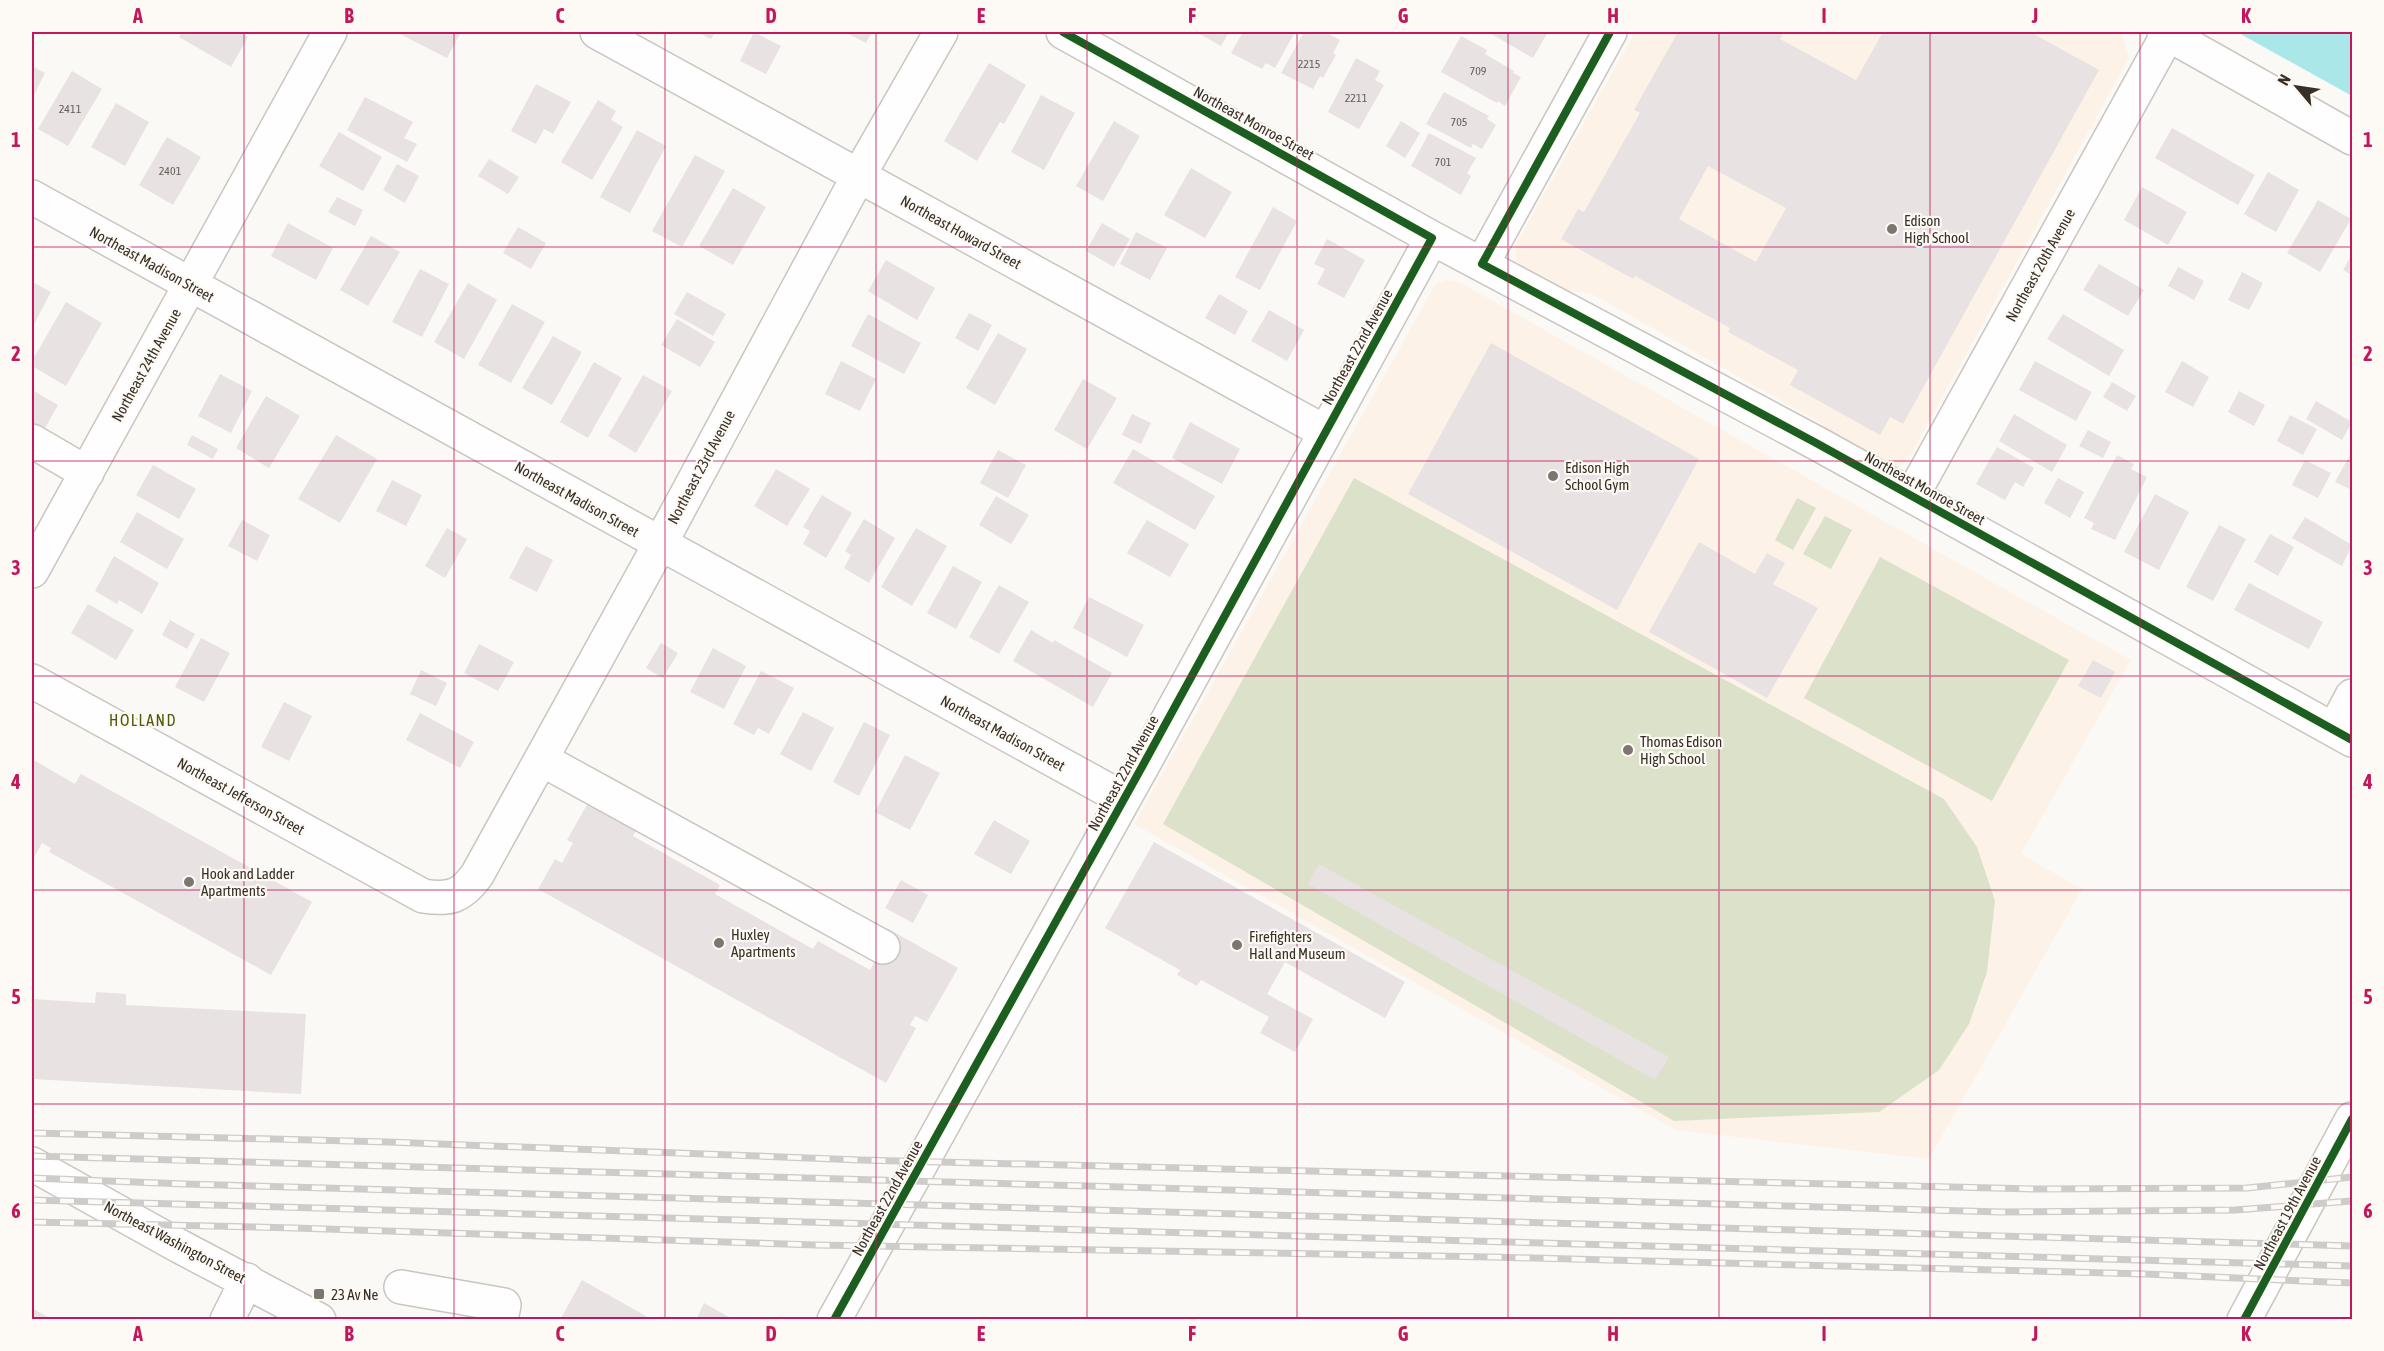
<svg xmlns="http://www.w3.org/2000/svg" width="2384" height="1351" font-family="'Asap Condensed',sans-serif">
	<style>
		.education { fill: #fdf2e7 }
		.green { fill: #dce1ca }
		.water { fill: #a9e7e9 }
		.building { fill: #e8e2e3; fill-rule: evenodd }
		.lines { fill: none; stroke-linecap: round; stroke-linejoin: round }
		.minor-casing { stroke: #cac5c0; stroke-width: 36 }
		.minor { stroke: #fefefe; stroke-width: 33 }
		.rail-casing { stroke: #cdcccb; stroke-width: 7 }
		.rail { stroke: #fdf9f4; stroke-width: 4.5; stroke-dasharray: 14; stroke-linecap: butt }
		.cycleway-casing { stroke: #fdf9f4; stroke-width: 11 }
		.cycleway { stroke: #1b5e20; stroke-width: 8 }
		.grid { fill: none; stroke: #c2185b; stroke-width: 1.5; stroke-opacity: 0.55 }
		.poi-dot { fill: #7c766f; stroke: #fdf9f4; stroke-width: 2 }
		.labels { text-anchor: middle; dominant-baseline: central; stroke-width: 4.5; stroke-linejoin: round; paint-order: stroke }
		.number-label { font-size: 12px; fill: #675f59 }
		.street-label { font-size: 15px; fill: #383027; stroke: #fdf9f4 }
		.poi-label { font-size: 15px; fill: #383027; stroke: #fdf9f4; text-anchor: start }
		.neighbourhood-label { font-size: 16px; letter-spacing: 1.5px; fill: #4e5b0a; stroke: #fdf9f4 }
		.neatline { fill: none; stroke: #c2185b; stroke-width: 2 }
		.grid-label { font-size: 20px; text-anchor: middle; font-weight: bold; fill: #c2185b }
	</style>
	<rect width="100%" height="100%" fill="#fbf9f6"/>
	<!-- education -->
	<path class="education" d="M1635,32h481l6,3 7,23 -219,398 -15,14 -45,-17 -29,-30 -231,-130 -26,-2 -47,-26 -2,-19z
		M1445,280l16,3 670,377 -110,194 61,35 -153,270 -253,-29 -542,-306 301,-539z"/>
	<!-- green -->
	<path class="green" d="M1354,478l590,321 33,48 18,54 -8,71 -18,52 -30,46 -60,42 -205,9 -511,-297z
		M1797,498l19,10 -23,42 -18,-10z
		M1825,516l27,14 -21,39 -28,-15z
		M1880,557l189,103 -77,141 -188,-103z"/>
	<!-- water -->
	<path class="water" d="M2237,32h115v64z"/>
	<!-- building -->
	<path class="building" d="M182,32h58l8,5 -17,30 -52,-30z
		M396,32h65l-14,26z
		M697,32h18l-4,7z
		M754,32l27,14 -15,28 -26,-13z
		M845,32h27l-6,11z
		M1196,32h33l-8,14z
		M1243,32h52l-20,36 -9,-5 -4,6 -31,-16z
		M1304,32h21l15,8 -7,13 3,2 -13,23 -3,-2 -7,13 -32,-16z
		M1488,32h60l-15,26z
		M1678,32h106l-4,7 76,41 27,-48h147l69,38 -196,354 -13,-7 -10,18 -90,-50 8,-15 -70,-38 2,-4 -95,-52 -2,3 -72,-40 17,-30 6,3 56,-99 -6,-3zM1708,166l78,42 -30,54 -77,-43z
		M1461,36l26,14 -2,4 29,17 -1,2 8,4 -16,29 -7,-5 -1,2 -56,-31z
		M1356,58l24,13 -5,9 9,5 -25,44 -31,-17z
		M989,63l37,22 -22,39 -4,-2 -23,39 -33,-20z
		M32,66l13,7 -13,26z
		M72,71l30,18 -34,57 -30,-17z
		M536,84l35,18 -18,32 -9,-5 -8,15 -25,-13z
		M1444,92l45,24 -2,3 9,6 -14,24 -9,-5 -2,4 -45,-24z
		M1041,95l34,18 -31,57 -33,-18z
		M365,97l48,25 -9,16 13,6 -10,18 -60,-32z
		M598,100l18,11 -5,9 12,7 -31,53 -31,-18z
		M116,103l33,19 -24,44 -34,-19z
		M1114,121l26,15 -37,65 -27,-15z
		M1401,121l19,12 -15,25 -19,-12z
		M2172,128l83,47 -17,30 -83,-47z
		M637,130l29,16 -36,67 -30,-16z
		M339,132l43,25 -19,34 -44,-25z
		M1429,133l47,25 -9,15 4,3 -10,19 -50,-29z
		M167,137l34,20 -28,48 -34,-20z
		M695,155l30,16 -43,76 -30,-16z
		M489,159l30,18 -11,17 -30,-18z
		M397,164l22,12 -14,27 -22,-13z
		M1191,168l41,24 -27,46 -41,-23z
		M2268,172l31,18 -23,42 -32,-18z
		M2142,187l45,25 -19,33 -44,-25z
		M733,188l33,19 -33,58 -34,-19z
		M337,197l26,13 -8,16 -27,-14z
		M2318,200l33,19 -31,53 -33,-19z
		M1273,207l24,14 -37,69 -25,-13z
		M288,223l45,25 -17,32 -45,-24z
		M1102,223l28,16 -16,28 -28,-16z
		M518,227l28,16 -15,26 -28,-16z
		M1136,232l31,16 -17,32 -30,-16z
		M371,236l29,16 -32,54 -28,-16z
		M1327,239l38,21 -21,38 -27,-14 8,-15 -11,-5z
		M2352,254v21l-9,-5z
		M886,260l49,28 -18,32 -49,-29z
		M2099,264l45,26 -16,26 -45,-26z
		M2178,267l26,14 -10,19 -26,-14z
		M420,269l29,15 -27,53 -30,-15z
		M2242,272l21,11 -14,27 -21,-10z
		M32,282l19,10 -19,36z
		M468,283l29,17 -33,59 -30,-17z
		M687,292l39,22 -13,22 -39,-22z
		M1219,294l29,17 -13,24 -30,-17z
		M66,302l36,21 -36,63 -34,-20v-5z
		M512,304l33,18 -34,61 -33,-18z
		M1269,310l35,20 -17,31 -36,-20z
		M969,313l23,12 -14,26 -23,-13z
		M868,314l53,29 -17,31 -53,-28z
		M2063,314l61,36 -15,26 -62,-37z
		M677,319l38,23 -15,25 -39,-22z
		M998,333l29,16 -32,56 -29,-17z
		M553,336l29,16 -30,53 -30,-17z
		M1491,343l208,116 -82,151 -209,-116z
		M841,361l35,18 -16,32 -35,-17z
		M2035,361l57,31 -16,29 -57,-31z
		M2182,361l27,16 -16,30 -28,-15z
		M594,362l28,16 -34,60 -28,-16z
		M220,374l32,17 -21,42 -33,-17z
		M643,375l29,16 -36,62 -28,-17z
		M1083,379l34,19 -30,51 -33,-19z
		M2112,382l24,14 -9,15 -24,-14z
		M34,391l24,14 -14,25 -12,-7v-29z
		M2239,391l26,14 -11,21 -26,-14z
		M266,396l34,20 -31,52 -33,-20z
		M2316,401l36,21 -10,18 -36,-21z
		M1132,414l19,9 -10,21 -19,-9z
		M2014,414l53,31 -15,27 -53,-31z
		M2290,415l27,14 -14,26 -26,-14z
		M1190,422l50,27 -18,35 -50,-26z
		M2088,430l23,12 -8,16 -24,-12z
		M192,435l26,14 -5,10 -26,-14z
		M336,435l41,24 -37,64 -42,-24z
		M1997,447l37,21 -11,19 -8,-5 -10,18 -29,-16z
		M1133,449l82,47 -20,34 -82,-47z
		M998,450l28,15 -18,33 -28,-15z
		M2351,453l1,1v36l-17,-8z
		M2117,455l17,9 -3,5 16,8 -32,63 -24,-11 3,-6 -10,-5z
		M2305,460l26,13 -13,25 -26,-13z
		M153,465l43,24 -17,30 -43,-24z
		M776,469l34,20 -23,37 -33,-20z
		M2058,478l26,14 -14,26 -26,-15z
		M392,480l30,15 -16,31 -30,-15z
		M2155,494l34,18 -30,58 -35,-18z
		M822,495l30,18 -26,45 -23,-14 7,-13 -7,-4z
		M996,496l33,19 -18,29 -32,-19z
		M137,512l47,27 -17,30 -47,-27z
		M2305,517l47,28 -10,21 -50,-28z
		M864,519l31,19 -26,45 -25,-15 7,-13 -6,-4z
		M242,520l28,15 -13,26 -29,-15z
		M1147,520l42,24 -19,33 -43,-24z
		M2219,525l27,14 -33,62 -27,-14z
		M447,528l20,11 -22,39 -20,-12z
		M916,528l31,18 -35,60 -31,-19z
		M2270,534l24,13 -16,29 -24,-14z
		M1699,542l56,32 12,-21 18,10 -12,21 45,24 -51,90 -118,-66z
		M526,546l27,14 -16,32 -28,-14z
		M114,556l45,27 -17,31 -23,-14 -2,4 -22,-13z
		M953,566l29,16 -26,47 -29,-16z
		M2249,583l74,39 -14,27 -75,-39z
		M999,585l30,17 -30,52 -30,-17z
		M1089,597l55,28 -17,32 -54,-29z
		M88,604l46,26 -18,30 -45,-27z
		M170,620l25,14 -8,15 -25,-14z
		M1031,630l22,13 1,-3 58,33 -19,34 -80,-46z
		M201,638l29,15 -26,49 -29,-15z
		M661,643l17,10 -15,25 -17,-10z
		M479,644l35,18 -16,29 -34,-18z
		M713,648l33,18 -22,43 -34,-17z
		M2093,660l22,12 -14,26 -23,-12z
		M421,670l26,13 -11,23 -26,-12z
		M761,671l33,17 -25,46 -11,-6 -4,7 -21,-11z
		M284,702l28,14 -23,45 -28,-14z
		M803,712l31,16 -23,43 -31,-17z
		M420,713l54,29 -14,26 -54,-28z
		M864,722l26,13 -31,61 -26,-14z
		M905,755l35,18 -30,57 -35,-18z
		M32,759l43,25 6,-10 231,128 -41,73 -222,-123 2,-4 -9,-5 -10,18z
		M589,801l49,26 -5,9 87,49 -5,9 98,55 5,-8 52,29 13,-23 -5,-3 9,-16 71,40 -31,54 -12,-6 -5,9 6,3 -30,55 -348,-194 17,-30 7,4 11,-20 -6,-3z
		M994,820l36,21 -19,33 -37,-20z
		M1154,842l251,140 -20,36 -100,-56 -18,32 46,25 -18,33 -35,-19 9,-16 -68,-37 -4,6 -20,-11 3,-5 -75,-42z
		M1319,864l350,193 -14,23 -347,-196z
		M901,880l27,15 -15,28 -28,-15z
		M96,992l30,2v11l180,9 -5,80 -269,-15v-80l63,4z
		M582,1280l71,40h-93z
		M704,1303l30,17h-38z
		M32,1308l21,12h-21z"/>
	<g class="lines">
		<defs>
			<path id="minor" d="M597,32l728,400
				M1063,32l369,206 386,206 534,296
				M2164,32l188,106
				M32,197l1092,602
				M1482,264l128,-232
				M32,441l55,32
				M1912,496l256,-462
				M32,571l298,-539
				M32,681l391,215c27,4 38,1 54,-21l183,-331 199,-369 82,-143
				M2334,730l18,-34
				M541,759l342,188
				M32,1164l147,82 140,74
				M401,1287l103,18 -3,15
				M227,1320l20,-40
				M834,1320l309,-555 289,-527
				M2244,1320l108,-201"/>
		</defs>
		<!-- minor casing -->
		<use href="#minor" class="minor-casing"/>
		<!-- minor -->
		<use href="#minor" class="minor"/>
		<defs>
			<path id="rail" d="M32,1133l356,9 472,18 1175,29 212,-1 105,-11
				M32,1156l1969,56 234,-2 117,-9
				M32,1178l153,6 2167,62
				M32,1200l2320,66
				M32,1222l263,6 520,17 676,12 654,17 207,9"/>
		</defs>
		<!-- rail casing -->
		<use href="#rail" class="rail-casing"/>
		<!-- rail -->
		<use href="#rail" class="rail"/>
		<defs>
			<path id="cycleway" d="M1610,32l-128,232 336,180 534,296
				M834,1320l309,-555 289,-527 -369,-206
				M2244,1320l108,-201"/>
		</defs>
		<!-- cycleway casing -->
		<use href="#cycleway" class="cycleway-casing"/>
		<!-- cycleway -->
		<use href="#cycleway" class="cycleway"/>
	</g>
	<!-- grid -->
	<path class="grid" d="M244,32v1288M454,32v1288M665,32v1288M876,32v1288M1087,32v1288M1297,32v1288M1508,32v1288M1719,32v1288M1930,32v1288M2140,32v1288M32,247h2320M32,461h2320M32,676h2320M32,890h2320M32,1104h2320"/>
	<!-- markers -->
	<g class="poi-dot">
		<circle cx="1892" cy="229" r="6"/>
		<circle cx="1553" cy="476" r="6"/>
		<circle cx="1628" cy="750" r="6"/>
		<circle cx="189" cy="882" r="6"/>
		<circle cx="719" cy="943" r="6"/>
		<circle cx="1237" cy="945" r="6"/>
		<rect x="313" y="1288" width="12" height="12" rx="3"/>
	</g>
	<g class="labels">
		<!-- number labels -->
		<g class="number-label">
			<text x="1309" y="64">2215</text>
			<text x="1478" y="71">709</text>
			<text x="1356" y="98">2211</text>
			<text x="70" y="109">2411</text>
			<text x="1459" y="122">705</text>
			<text x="1443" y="162">701</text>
			<text x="170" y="171">2401</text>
		</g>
		<!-- street labels -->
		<g class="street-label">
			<text transform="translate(1254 123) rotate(29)">Northeast Monroe Street</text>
			<text transform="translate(961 232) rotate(29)">Northeast Howard Street</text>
			<text transform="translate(152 264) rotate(29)">Northeast Madison Street</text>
			<text transform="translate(2040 265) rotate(-61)">Northeast 20th Avenue</text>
			<text transform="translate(1357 347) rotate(-61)">Northeast 22nd Avenue</text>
			<text transform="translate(146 365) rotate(-61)">Northeast 24th Avenue</text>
			<text transform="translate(701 467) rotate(-62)">Northeast 23rd Avenue</text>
			<text transform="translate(1925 488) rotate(29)">Northeast Monroe Street</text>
			<text transform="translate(577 499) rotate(29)">Northeast Madison Street</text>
			<text transform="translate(1003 733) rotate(29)">Northeast Madison Street</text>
			<text transform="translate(1123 773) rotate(-61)">Northeast 22nd Avenue</text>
			<text transform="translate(241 796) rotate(29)">Northeast Jefferson Street</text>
			<text transform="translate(887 1198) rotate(-61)">Northeast 22nd Avenue</text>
			<text transform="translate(2287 1213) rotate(-62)">Northeast 19th Avenue</text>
			<text transform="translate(175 1242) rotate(28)">Northeast Washington Street</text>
		</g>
		<!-- poi labels -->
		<g class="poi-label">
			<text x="1904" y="220">Edison<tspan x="1904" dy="17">High School</tspan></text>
			<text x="1565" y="467">Edison High<tspan x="1565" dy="17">School Gym</tspan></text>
			<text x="1640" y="741">Thomas Edison<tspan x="1640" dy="17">High School</tspan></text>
			<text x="201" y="873">Hook and Ladder<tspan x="201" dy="17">Apartments</tspan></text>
			<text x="731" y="934">Huxley<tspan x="731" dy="17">Apartments</tspan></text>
			<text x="1249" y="936">Firefighters<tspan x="1249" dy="17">Hall and Museum</tspan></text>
			<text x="331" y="1294">23 Av Ne</text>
		</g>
		<!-- neighbourhood labels -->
		<g class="neighbourhood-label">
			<text x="143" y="720">HOLLAND</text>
		</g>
	</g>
	<!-- border -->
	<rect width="2384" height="1351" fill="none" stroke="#fdf9f4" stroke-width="66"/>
	<!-- north arrow -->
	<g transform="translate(2297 87) rotate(299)" stroke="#fdf9f4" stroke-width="4.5" paint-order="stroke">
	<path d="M0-4.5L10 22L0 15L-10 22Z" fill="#383027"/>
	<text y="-9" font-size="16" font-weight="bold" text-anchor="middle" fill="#383027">N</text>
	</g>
	<rect x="33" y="33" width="2318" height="1285" class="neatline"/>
	<g class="grid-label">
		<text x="138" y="23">A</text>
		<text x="349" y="23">B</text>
		<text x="560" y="23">C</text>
		<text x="771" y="23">D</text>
		<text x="981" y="23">E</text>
		<text x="1192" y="23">F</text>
		<text x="1403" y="23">G</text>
		<text x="1613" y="23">H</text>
		<text x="1824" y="23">I</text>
		<text x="2035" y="23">J</text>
		<text x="2246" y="23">K</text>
		<text x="16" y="147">1</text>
		<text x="2368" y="147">1</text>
		<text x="16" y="361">2</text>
		<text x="2368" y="361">2</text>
		<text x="16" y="575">3</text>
		<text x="2368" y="575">3</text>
		<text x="16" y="789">4</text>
		<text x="2368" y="789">4</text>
		<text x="16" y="1004">5</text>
		<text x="2368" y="1004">5</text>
		<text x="16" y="1218">6</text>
		<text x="2368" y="1218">6</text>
		<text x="138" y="1341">A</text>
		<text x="349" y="1341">B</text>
		<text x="560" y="1341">C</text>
		<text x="771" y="1341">D</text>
		<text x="981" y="1341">E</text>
		<text x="1192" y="1341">F</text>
		<text x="1403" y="1341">G</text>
		<text x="1613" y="1341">H</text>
		<text x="1824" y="1341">I</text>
		<text x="2035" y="1341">J</text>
		<text x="2246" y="1341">K</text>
	</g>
</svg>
